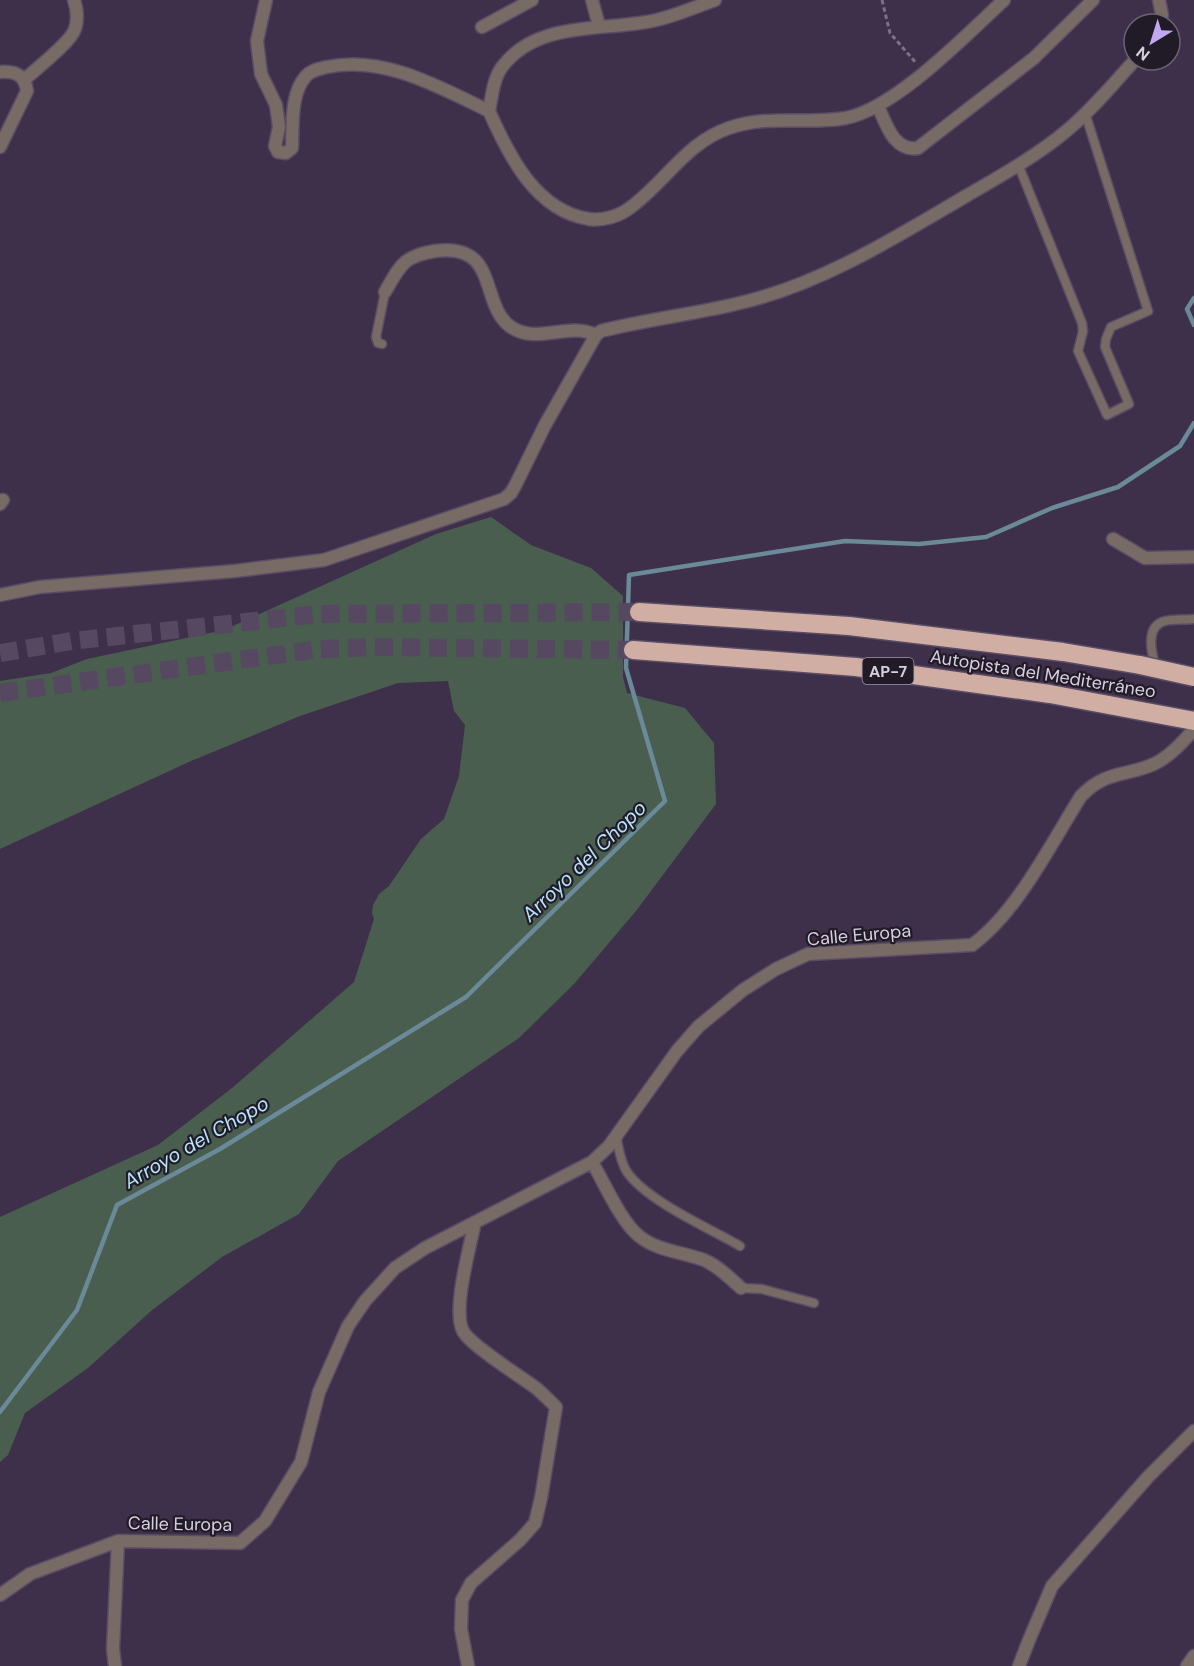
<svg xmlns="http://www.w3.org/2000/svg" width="1194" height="1666" font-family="'DM Sans',sans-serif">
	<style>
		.green { fill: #4a5e4f }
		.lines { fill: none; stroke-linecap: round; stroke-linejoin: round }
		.stream { stroke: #6a8999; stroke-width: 4.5 }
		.motorway-tunnel { stroke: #554860; stroke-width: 18; stroke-dasharray: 18 9; stroke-linecap: butt }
		.service-casing { stroke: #5a4c65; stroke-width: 11 }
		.minor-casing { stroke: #5a4c65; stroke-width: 15 }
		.tertiary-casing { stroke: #5a4c65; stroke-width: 15 }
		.motorway-casing { stroke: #5a4c65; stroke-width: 21 }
		.path { stroke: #7d7187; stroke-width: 3; stroke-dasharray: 4.5 3; stroke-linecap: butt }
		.service { stroke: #786a65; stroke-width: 8 }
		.minor { stroke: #786a65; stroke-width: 12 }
		.tertiary { stroke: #786a65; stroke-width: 12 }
		.motorway { stroke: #d1aea4; stroke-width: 18 }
		.motorway-bridge-casing { stroke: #5a4c65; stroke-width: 21; stroke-linecap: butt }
		.motorway-bridge { stroke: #d1aea4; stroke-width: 18 }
		.labels { text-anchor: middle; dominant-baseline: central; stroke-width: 4.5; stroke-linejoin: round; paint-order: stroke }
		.shield { fill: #211b27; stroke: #a098a8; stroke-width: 1.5 }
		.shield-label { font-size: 16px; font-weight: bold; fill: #d7cedf }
		.street-label { font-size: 18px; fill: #d7cedf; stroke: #211b27 }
		.water-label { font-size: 20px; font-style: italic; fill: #b6e4fd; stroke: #211b27 }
	</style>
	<rect width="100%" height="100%" fill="#3e304a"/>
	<!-- green -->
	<path class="green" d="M491,517l40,28 60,23 32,28v81l4,16 58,15 29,35 2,61 -80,107 -62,73 -55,54 -181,123 -39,53 -77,43 -71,54 -63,57 -63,45 -17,42 -8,7v-245l158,-72 74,-57 122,-106 20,-63 -2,-6 1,-8 6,-11 10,-8 32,-47 23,-20 15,-43 6,-51 -11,-14 -6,-30 -50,2 -98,33 -109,45 -191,88v-168l51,-8 36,-14 137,-29 212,-96z"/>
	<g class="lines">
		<!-- stream -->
		<path class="stream" d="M1194,298l-7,11 7,16
			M0,1412l77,-102 40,-105 103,-56 246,-152 199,-196 -39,-133 3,-93 216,-34 74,3 67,-7 66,-29 66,-21 62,-41 14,-23"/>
		<!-- motorway-tunnel -->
		<path class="motorway-tunnel" d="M0,653l72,-12 247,-27 320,-2
			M0,693l319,-44 54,-2 260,3"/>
		<defs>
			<path id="service" d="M1018,164l64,159 1,8 -5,20 29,64 22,-11 -24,-57 1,-8 5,-12 37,-16 -63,-198
				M382,344l-4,-1 -2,-6 9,-45
				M1156,668c-4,-13 -12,-42 9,-47 9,-2 20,-1 29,-2
				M616,1136c3,12 4,26 11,36 20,29 82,56 113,74
				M741,1288l21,1 52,14"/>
			<path id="minor" d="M266,0l-9,41 4,33 15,31 3,22 -4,19 3,6 8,1 6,-5c1,-23 -2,-54 14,-72 5,-6 13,-7 21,-9 57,-12 112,20 162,44 20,45 47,100 100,108 14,2 31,-3 42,-12 34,-25 56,-65 98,-79 42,-14 76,-3 117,-10 50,-10 120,-83 158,-118
				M592,0l7,26
				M482,27l50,-27
				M0,72c14,-1 25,2 27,19l-27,56
				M24,80c12,-11 47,-38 51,-51 3,-9 2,-20 -1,-29
				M878,106c8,18 16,46 40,42l116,-90 59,-58
				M489,111c3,-14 4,-32 13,-44 32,-43 91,-37 138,-44 25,-3 50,-14 75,-23
				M385,292c15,-26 18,-36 50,-41 65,-9 44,54 76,76 26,18 58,-6 85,8
				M0,504l3,-4
				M1113,539l32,19 49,-1
				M592,1162c12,20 29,60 47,74 18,15 44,16 65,24 14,6 26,18 37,28
				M0,1595l30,-21 88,-33
				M115,1666l-2,-17 5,-108 122,2 25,-22 36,-59 18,-70 29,-66 17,-25 30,-33 30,-20 167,-86 17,-16 68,-95 22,-25 44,-36 33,-21 32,-15 164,-9c44,-31 80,-103 109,-149 25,-26 44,-19 73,-32 15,-7 30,-23 40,-35
				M468,1666l-7,-37 1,-29 9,-17 49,-43 15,-17 6,-25 15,-91c-6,-6 -13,-13 -20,-19 -15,-11 -67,-44 -73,-57 -11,-21 7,-84 12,-109
				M1019,1666l10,-26 23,-54 96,-109 46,-46
				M1187,1666l7,-10"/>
			<path id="tertiary" d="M1159,0l3,15 -3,9
				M0,595l40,-8 195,-16 89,-11 180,-61 7,-6 5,-9 29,-59 51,-90 5,-4c47,-12 96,-17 143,-29 79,-19 152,-65 222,-106 31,-18 72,-41 99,-64 26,-21 47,-47 70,-72"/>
			<path id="motorway" d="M639,612l210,14 214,26 77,13
				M633,650l223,17 194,27 144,27"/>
		</defs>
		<!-- service casing -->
		<use href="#service" class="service-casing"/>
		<!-- minor casing -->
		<use href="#minor" class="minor-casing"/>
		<!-- tertiary casing -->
		<use href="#tertiary" class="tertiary-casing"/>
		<!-- motorway casing -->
		<use href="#motorway" class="motorway-casing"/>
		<!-- path -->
		<path class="path" d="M882,0l8,33 27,31"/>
		<!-- service -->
		<use href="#service" class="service"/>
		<!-- minor -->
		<use href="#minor" class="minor"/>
		<!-- tertiary -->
		<use href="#tertiary" class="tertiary"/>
		<!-- motorway -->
		<use href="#motorway" class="motorway"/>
		<defs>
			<path id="motorway-bridge" d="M1140,665l54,12"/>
		</defs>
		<!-- motorway-bridge casing -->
		<use href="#motorway-bridge" class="motorway-bridge-casing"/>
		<!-- motorway-bridge -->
		<use href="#motorway-bridge" class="motorway-bridge"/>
	</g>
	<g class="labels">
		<!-- shield labels -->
		<rect class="shield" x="862.5" y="658" width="51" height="26" rx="4.5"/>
		<g class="shield-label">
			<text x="888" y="671">AP-7</text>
		</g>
		<!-- street labels -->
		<g class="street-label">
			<text transform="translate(1043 674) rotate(9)">Autopista del Mediterráneo</text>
			<text transform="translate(859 935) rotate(-5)">Calle Europa</text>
			<text transform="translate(180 1524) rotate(1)">Calle Europa</text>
		</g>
		<!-- water labels -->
		<g class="water-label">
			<text transform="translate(584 861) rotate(-44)">Arroyo del Chopo</text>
			<text transform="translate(196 1142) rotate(-30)">Arroyo del Chopo</text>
		</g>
	</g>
	<!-- north arrow -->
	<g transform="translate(1152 42) rotate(218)"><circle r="28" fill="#211b27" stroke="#6a6371" stroke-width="1.5"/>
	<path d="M0-4.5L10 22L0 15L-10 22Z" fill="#c2a8f2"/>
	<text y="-9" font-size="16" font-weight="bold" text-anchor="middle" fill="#d7cedf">N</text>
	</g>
</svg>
